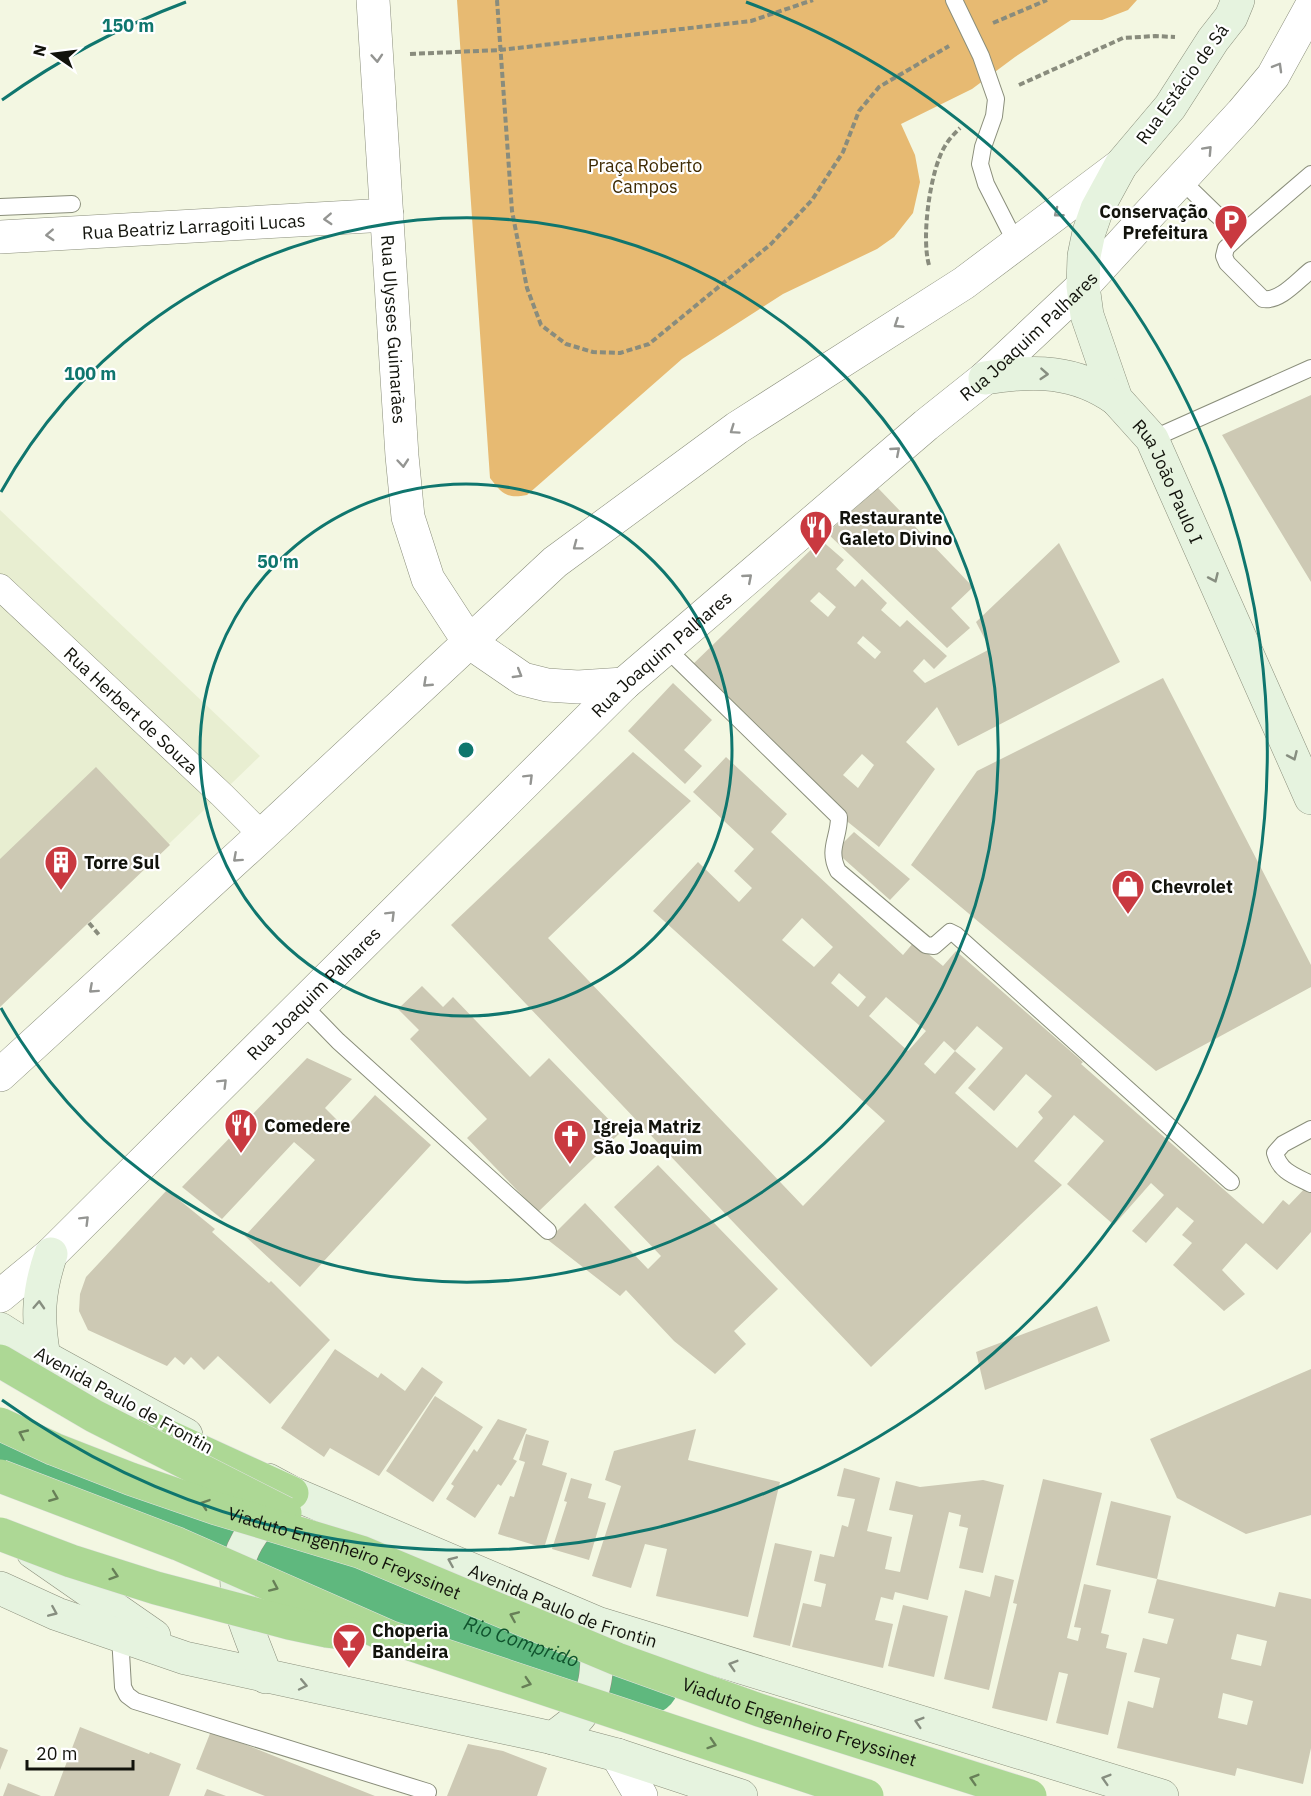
<svg xmlns="http://www.w3.org/2000/svg" width="1311" height="1796" font-family="'IBM Plex Sans',sans-serif">
	<style>
		.built { fill: #e8eed1 }
		.green { fill: #e7ba72 }
		.lines { fill: none; stroke-linecap: round; stroke-linejoin: round }
		.river { stroke: #5fb87e; stroke-width: 64 }
		.building { fill: #cdc9b4; fill-rule: evenodd }
		.service-casing { stroke: #8a8e7b; stroke-width: 18 }
		.pedestrian-casing { stroke: #8a8e7b; stroke-width: 27 }
		.minor-casing { stroke: #8a8e7b; stroke-width: 34 }
		.tertiary-casing { stroke: #8a8e7b; stroke-width: 34 }
		.secondary-casing { stroke: #8a8e7b; stroke-width: 34 }
		.motorway-casing { stroke: #e3e3e2; stroke-width: 34 }
		.path { stroke: #898c7d; stroke-width: 4; stroke-dasharray: 6 3; stroke-linecap: butt }
		.service { stroke: #fff; stroke-width: 16 }
		.pedestrian { stroke: #fff; stroke-width: 26 }
		.minor { stroke: #fff; stroke-width: 33 }
		.tertiary { stroke: #fff; stroke-width: 33 }
		.secondary { stroke: #e6f3df; stroke-width: 33 }
		.motorway { stroke: #add895; stroke-width: 33 }
		.motorway-bridge-casing { stroke: #e3e3e2; stroke-width: 34; stroke-linecap: butt }
		.motorway-bridge { stroke: #add895; stroke-width: 33 }
		.oneway { stroke: #949592 }
		.oneway2 { stroke: #878e80 }
		.oneway3 { stroke: #677f57 }
		.ring { fill: none; stroke: #0f766e; stroke-width: 3 }
		.labels { text-anchor: middle; dominant-baseline: central; stroke-width: 4.5; stroke-linejoin: round; paint-order: stroke }
		.street-label { font-size: 18px; fill: #12130c; stroke: #fff }
		.park-label { font-size: 18px; fill: #3e2a02; stroke: #fff }
		.poi-label { font-size: 18px; font-weight: bold; fill: #12130c; stroke: #fff; text-anchor: start }
		.water-label { font-size: 20px; font-style: italic; fill: #0f532d; stroke: #fff }
		.centre { fill: #0f766e; stroke: #fff; stroke-width: 3 }
		.ring-label { font-size: 18px; text-anchor: middle; font-weight: bold; fill: #0f766e; stroke: #fff; stroke-width: 4.5; stroke-linejoin: round; paint-order: stroke }
	</style>
	<rect width="100%" height="100%" fill="#f3f7e2"/>
	<!-- built -->
	<path class="built" d="M0,510l260,246 -260,251z"/>
	<!-- green -->
	<path class="green" d="M457,0h680l-9,10 -26,10h-31l-56,37 -43,32 -71,35 14,31 5,27 -7,31 -19,24 -17,12 -94,45 -101,65 -155,136c-20,4 -25,-1 -37,-17z"/>
	<g class="lines">
		<!-- river -->
		<path class="river" id="s1" d="M0,1450l156,67 491,166"/>
	</g>
	<!-- building -->
	<path class="building" d="M1311,395v187l-89,-147z
		M878,488l95,99 -22,21 19,20 -23,20 -120,-115z
		M821,540l23,20 -8,9 19,18 7,-8 25,24 -6,7 19,17 7,-7 40,36 -13,13 -10,-10 -11,12 12,12 65,-34 -14,-27 83,-79 61,119 -162,84 -21,-39 -31,35 29,27 -56,78 -41,-33 -148,-147zM819,592l17,15 -8,10 -18,-16zM863,636l18,16 -6,7 -18,-16zM862,754l12,11 -16,23 -15,-13z
		M1163,678l148,287v22l-155,84 -245,-206 66,-94z
		M673,683l39,37 -28,30 18,16 -17,18 -57,-53z
		M633,752l58,49 -143,137 255,268 82,-85 -232,-210 45,-49 41,40 13,-14 -18,-17 20,-22 -61,-57 33,-35 61,57 -16,18 132,123 11,-13 29,24 13,-15 127,111 -2,2 182,160 20,-24 6,5 20,-21 2,2v46l-34,38 -31,-27 -24,27 23,24 -21,17 -51,-46 19,-22 -10,-8 12,-14 -17,-14 -31,36 -14,-12 32,-36 -13,-12 -37,42 -47,-41 37,-43 -30,-26 -40,46 28,24 -191,182 -420,-442zM802,918l31,29 -19,20 -32,-27zM839,973l27,24 -8,10 -27,-24zM886,997l40,34 -18,20 -39,-35zM977,1026l26,22 -35,40 26,23 32,-37 26,22 -14,16 5,6 -26,30 -62,-55 21,-24 -21,-18 -20,23 -11,-10 20,-23 11,10z
		M96,767l74,78 -170,162v-148z
		M854,832l56,47 -20,21 -55,-49z
		M422,986l21,21 10,-10 77,80 19,-19 72,74 -83,80 -71,-74 20,-19 -77,-80 9,-9 -21,-21z
		M307,1058l45,21 -27,29 20,20 30,-33 56,50 -131,142 -55,-51 70,-76 -21,-18 -72,77 -40,-32z
		M658,1165l120,124 -44,42 12,13 -31,30 -41,-33 -48,-51 -6,6 -72,-56 37,-37 63,66 13,-13 -47,-49z
		M167,1190l48,39 -3,3 57,51 2,-2 59,59 -60,64 -52,-48 -14,14 -13,-13 -7,8 -9,-8 -8,9 -79,-36 -9,-19 1,-17 6,-17z
		M1097,1306l13,35 -125,49 -9,-38z
		M335,1349l43,29 3,-5 24,18 17,-24 21,15 -64,94 -49,-28 -6,9 -43,-29z
		M1311,1369v146l-65,19 -69,-36 -27,-59z
		M435,1396l48,31 -50,75 -47,-31z
		M498,1419l29,10 -14,30 4,2 -16,25 -3,-2 -23,34 -29,-19 8,-13 -3,-2 23,-35 3,3z
		M696,1429l-8,31 92,22 -32,135 -92,-21 11,-47 -22,-5 -14,44 -39,-12 29,-90 -16,-6 9,-29z
		M526,1434l23,7 -7,24 25,8 -23,75 -46,-14 12,-38 4,1 11,-35 -6,-2z
		M844,1468l36,10 -13,53 25,6 -7,32 15,3 13,-57 -24,-5 7,-29 24,6 63,-7 21,5 -21,88 -24,-5 9,-40 -9,-2 2,-11 -12,-3 -21,88 -33,-8 -2,8 -12,-3 -6,23 18,4 -10,44 -91,-21 11,-44 18,4 5,-23 -12,-3 6,-27 14,3 8,-32 6,2 7,-28 -18,-3z
		M571,1478l21,6 -4,14 18,5 -17,57 -37,-11 15,-47 -3,-1z
		M1043,1479l59,14 -35,145 11,3 3,-13 -7,-1 10,-43 27,6 -10,43 8,2 -3,13 21,5 -19,82 -52,-12 12,-49 -9,-2 -12,49 -55,-13 25,-104 -4,-1z
		M1111,1501l60,15 -14,63 -61,-14z
		M775,1543l37,8 -22,95 -37,-9z
		M995,1575l19,5 -25,110 -45,-11 21,-89 25,7z
		M1157,1579l118,28 4,-15 32,7v149l-8,36 -66,-16 -2,8 -118,-28 11,-47 25,7 7,-30 -26,-6 9,-34 24,6 7,-25 -26,-6zM1237,1634l30,7 -6,25 -30,-7zM1223,1693l30,8 -6,24 -29,-7z
		M903,1605l45,11 -14,61 -46,-11z
		M80,1727l69,27 1,-2 31,12 -12,32h-115z
		M211,1731l164,65h-110l-69,-27z
		M468,1744l35,7 44,17 -10,28h-90z
		M0,1747l8,3 -8,20z
		M8,1783l33,13h-38z
		M207,1789l19,7h-22z"/>
	<g class="lines">
		<defs>
			<path id="service" d="M954,0l27,56 15,43 -2,17 -11,31 -3,17 6,20 31,61
				M1181,180l35,34 24,21 71,-61
				M0,207l72,-3
				M1240,235l-14,13 -2,8 3,7 36,36c17,3 35,-19 48,-29
				M1152,439l159,-71
				M666,648l173,169c0,22 -12,32 -1,54l88,74 8,1 16,-14 6,3 275,247
				M302,1004l36,37 210,190
				M1311,1129l-28,15 -8,9c5,19 20,23 36,31
				M120,1636l3,51 4,8 8,6 293,91"/>
			<g id="pedestrian">
				<path id="s2" d="M0,587l222,208 40,40"/>
			</g>
			<g id="minor">
				<path id="s3" d="M0,237l387,-22"/>
				<path d="M617,1755l24,41"/>
			</g>
			<g id="tertiary">
				<path id="s4" d="M373,0l29,456 6,61 20,62 41,63 54,37 24,6 31,2 46,-3"/>
				<path d="M0,1075l262,-240 293,-273 182,-134 227,-145 157,-118"/>
				<path id="s5" d="M0,1296l51,-42 573,-570 302,-259 59,-47 98,-92 159,-173 31,-37 38,-69"/>
			</g>
			<g id="secondary">
				<path id="s6" d="M1238,0l-7,17 -18,23 -43,67 -49,58 -24,44 -8,23 -5,24 -1,30 4,29 29,84 36,40 159,359"/>
				<path d="M985,378c49,-8 90,-8 131,21"/>
				<path d="M0,1329l44,28 142,78"/>
				<path d="M44,1357c-7,-39 -6,-65 7,-103"/>
				<path id="s7" d="M268,1480l24,13 305,130 565,173"/>
				<path d="M33,1552l121,84"/>
				<path d="M0,1588l57,26 128,44 368,80 64,17 124,41"/>
				<path d="M266,1677c-27,-74 -55,-112 13,-173"/>
				<path d="M553,1738c8,-6 16,-12 23,-18 25,-26 21,-64 21,-96"/>
			</g>
			<path id="motorway" d="M152,1429l140,64"/>
		</defs>
		<!-- service casing -->
		<use href="#service" class="service-casing"/>
		<!-- pedestrian casing -->
		<use href="#pedestrian" class="pedestrian-casing"/>
		<!-- minor casing -->
		<use href="#minor" class="minor-casing"/>
		<!-- tertiary casing -->
		<use href="#tertiary" class="tertiary-casing"/>
		<!-- secondary casing -->
		<use href="#secondary" class="secondary-casing"/>
		<!-- motorway casing -->
		<use href="#motorway" class="motorway-casing"/>
		<!-- path -->
		<path class="path" d="M497,0l15,211 15,77 14,37 25,19 27,8 27,1 29,-9 122,-100 41,-44 31,-48 16,-41 20,-24 70,-41
			M993,23l54,-23
			M410,54l90,-4 251,-29 62,-21
			M1019,85l104,-47 32,-2 20,1
			M929,265c-8,-27 1,-95 16,-119 4,-7 10,-13 15,-18
			M89,923l11,13"/>
		<!-- service -->
		<use href="#service" class="service"/>
		<!-- pedestrian -->
		<use href="#pedestrian" class="pedestrian"/>
		<!-- minor -->
		<use href="#minor" class="minor"/>
		<!-- tertiary -->
		<use href="#tertiary" class="tertiary"/>
		<!-- secondary -->
		<use href="#secondary" class="secondary"/>
		<!-- motorway -->
		<use href="#motorway" class="motorway"/>
		<defs>
			<g id="motorway-bridge">
				<path d="M0,1361l94,55 191,97"/>
				<path id="s8" d="M0,1424l54,25 77,30 84,29 146,44 256,107 142,51 271,86"/>
				<path d="M0,1476l178,68 214,94 475,158"/>
				<path d="M0,1534l71,27 85,27 133,35 38,8 25,3"/>
			</g>
		</defs>
		<!-- motorway-bridge casing -->
		<use href="#motorway-bridge" class="motorway-bridge-casing"/>
		<!-- motorway-bridge -->
		<use href="#motorway-bridge" class="motorway-bridge"/>
	</g>
	<!-- one-way arrows -->
	<defs><path id="oneway-chevron" d="M-2-3.5L2.5 0L-2 3.5" fill="none" stroke-width="1.6" stroke-linecap="round" stroke-linejoin="round" transform="scale(1.5)"/></defs>
	<g class="oneway">
		<use href="#oneway-chevron" transform="translate(377 58) rotate(86)"/>
		<use href="#oneway-chevron" transform="translate(1278 67) rotate(-60)"/>
		<use href="#oneway-chevron" transform="translate(1208 150) rotate(-47)"/>
		<use href="#oneway-chevron" transform="translate(1058 213) rotate(142)"/>
		<use href="#oneway-chevron" transform="translate(328 219) rotate(177)"/>
		<use href="#oneway-chevron" transform="translate(50 235) rotate(177)"/>
		<use href="#oneway-chevron" transform="translate(898 324) rotate(147)"/>
		<use href="#oneway-chevron" transform="translate(734 430) rotate(145)"/>
		<use href="#oneway-chevron" transform="translate(896 451) rotate(-41)"/>
		<use href="#oneway-chevron" transform="translate(403 463) rotate(85)"/>
		<use href="#oneway-chevron" transform="translate(577 546) rotate(143)"/>
		<use href="#oneway-chevron" transform="translate(748 578) rotate(-41)"/>
		<use href="#oneway-chevron" transform="translate(518 674) rotate(31)"/>
		<use href="#oneway-chevron" transform="translate(427 683) rotate(137)"/>
		<use href="#oneway-chevron" transform="translate(529 778) rotate(-45)"/>
		<use href="#oneway-chevron" transform="translate(237 858) rotate(138)"/>
		<use href="#oneway-chevron" transform="translate(391 915) rotate(-45)"/>
		<use href="#oneway-chevron" transform="translate(93 989) rotate(138)"/>
		<use href="#oneway-chevron" transform="translate(223 1083) rotate(-45)"/>
		<use href="#oneway-chevron" transform="translate(85 1220) rotate(-45)"/>
	</g>
	<g class="oneway2">
		<use href="#oneway-chevron" transform="translate(1044 374) rotate(4)"/>
		<use href="#oneway-chevron" transform="translate(1214 578) rotate(66)"/>
		<use href="#oneway-chevron" transform="translate(1293 756) rotate(66)"/>
		<use href="#oneway-chevron" transform="translate(39 1305) rotate(-87)"/>
		<use href="#oneway-chevron" transform="translate(452 1561) rotate(-157)"/>
		<use href="#oneway-chevron" transform="translate(53 1612) rotate(23)"/>
		<use href="#oneway-chevron" transform="translate(733 1665) rotate(-163)"/>
		<use href="#oneway-chevron" transform="translate(303 1685) rotate(12)"/>
		<use href="#oneway-chevron" transform="translate(919 1722) rotate(-163)"/>
		<use href="#oneway-chevron" transform="translate(1106 1779) rotate(-163)"/>
	</g>
	<g class="oneway3">
		<use href="#oneway-chevron" transform="translate(23 1434) rotate(-155)"/>
		<use href="#oneway-chevron" transform="translate(54 1497) rotate(22)"/>
		<use href="#oneway-chevron" transform="translate(205 1504) rotate(-161)"/>
		<use href="#oneway-chevron" transform="translate(114 1575) rotate(18)"/>
		<use href="#oneway-chevron" transform="translate(274 1587) rotate(24)"/>
		<use href="#oneway-chevron" transform="translate(514 1616) rotate(-157)"/>
		<use href="#oneway-chevron" transform="translate(527 1683) rotate(18)"/>
		<use href="#oneway-chevron" transform="translate(712 1744) rotate(18)"/>
		<use href="#oneway-chevron" transform="translate(974 1779) rotate(-163)"/>
	</g>
	<!-- distance rings -->
	<g class="ring">
		<circle cx="466" cy="750" r="266"/>
		<path d="M1 492A532 532 0 1 1 1 1008"/>
		<path d="M2 100A799 799 0 0 1 186 2M746 2A799 799 0 1 1 2 1400"/>
	</g>
	<!-- icons -->
	<defs>
		<symbol id="parking-pin" viewBox="-11 -11 22 30"><path d="M0 17L-7.5 6A9.5 9.5 0 1 1 7.5 6Z" fill="#c93940" stroke="#fff"/><path d="M-3.5-5.5H1a3.5 3.5 0 0 1 0 7H-1V5.5H-3.5ZM-1-3.4V-.6H.8a1.4 1.4 0 0 0 0-2.8Z" fill="#fff"/></symbol>
		<symbol id="restaurant-pin" viewBox="-11 -11 22 30"><path d="M0 17L-7.5 6A9.5 9.5 0 1 1 7.5 6Z" fill="#c93940" stroke="#fff"/><path d="M-5-6h1v4h1v-4h1v4h1v-4h1v5L-1.5 .5V6h-2V.5L-5-1ZM5-6V6H3V1.5H1.5Q1.5-4 5-6Z" fill="#fff"/></symbol>
		<symbol id="building-pin" viewBox="-11 -11 22 30"><path d="M0 17L-7.5 6A9.5 9.5 0 1 1 7.5 6Z" fill="#c93940" stroke="#fff"/><path d="M-4-6H4V6H1V3H-1V6H-4ZM-2.5-4.3h1.7v1.8h-1.7ZM.8-4.3h1.7v1.8H.8ZM-2.5-1h1.7V.8h-1.7ZM.8-1h1.7V.8H.8Z" fill="#fff"/></symbol>
		<symbol id="shop-pin" viewBox="-11 -11 22 30"><path d="M0 17L-7.5 6A9.5 9.5 0 1 1 7.5 6Z" fill="#c93940" stroke="#fff"/><path d="M-5-2.5h2.3a2.7 3.5 0 0 1 5.4 0H5L5.5 6h-11ZM-1.5-2.5h3a1.5 2.3 0 0 0-3 0Z" fill="#fff"/></symbol>
		<symbol id="church-pin" viewBox="-11 -11 22 30"><path d="M0 17L-7.5 6A9.5 9.5 0 1 1 7.5 6Z" fill="#c93940" stroke="#fff"/><path d="M-1.2-6h2.4v3.5h3.3v2.4h-3.3V6h-2.4V-.1h-3.3v-2.4h3.3Z" fill="#fff"/></symbol>
		<symbol id="bar-pin" viewBox="-11 -11 22 30"><path d="M0 17L-7.5 6A9.5 9.5 0 1 1 7.5 6Z" fill="#c93940" stroke="#fff"/><path d="M-6-5H6L.8 .8V4.5H3.5V6h-7V4.5H-.8V.8Z" fill="#fff"/></symbol>
	</defs>
	<g fill-rule="evenodd">
		<use href="#parking-pin" x="1212" y="202" width="38" height="52"/>
		<use href="#restaurant-pin" x="797" y="508" width="38" height="52"/>
		<use href="#building-pin" x="42" y="843" width="38" height="52"/>
		<use href="#shop-pin" x="1109" y="867" width="38" height="52"/>
		<use href="#restaurant-pin" x="222" y="1106" width="38" height="52"/>
		<use href="#church-pin" x="551" y="1117" width="38" height="52"/>
		<use href="#bar-pin" x="330" y="1621" width="38" height="52"/>
	</g>
	<g class="labels">
		<!-- street labels -->
		<g class="street-label">
			<text transform="translate(1182 84) rotate(-54)">Rua Estácio de Sá</text>
			<text stroke="none"><textPath href="#s3" startOffset="194">Rua Beatriz Larragoiti Lucas</textPath></text>
			<text stroke="none"><textPath href="#s4" startOffset="330">Rua Ulysses Guimarães</textPath></text>
			<text stroke="none"><textPath href="#s5" startOffset="1408">Rua Joaquim Palhares</textPath></text>
			<text stroke="none"><textPath href="#s6" startOffset="549">Rua João Paulo I</textPath></text>
			<text stroke="none"><textPath href="#s5" startOffset="922">Rua Joaquim Palhares</textPath></text>
			<text stroke="none"><textPath href="#s2" startOffset="180">Rua Herbert de Souza</textPath></text>
			<text stroke="none"><textPath href="#s5" startOffset="436">Rua Joaquim Palhares</textPath></text>
			<text transform="translate(124 1400) rotate(29)">Avenida Paulo de Frontin</text>
			<text stroke="none"><textPath href="#s8" startOffset="368">Viaduto Engenheiro Freyssinet</textPath></text>
			<text stroke="none"><textPath href="#s7" startOffset="321">Avenida Paulo de Frontin</textPath></text>
			<text stroke="none"><textPath href="#s8" startOffset="854">Viaduto Engenheiro Freyssinet</textPath></text>
		</g>
		<!-- park labels -->
		<g class="park-label">
			<text x="645" y="165">Praça Roberto<tspan x="645" dy="21">Campos</tspan></text>
		</g>
		<!-- poi labels -->
		<g class="poi-label">
			<text x="1208" y="211" text-anchor="end">Conservação<tspan x="1208" dy="21">Prefeitura</tspan></text>
			<text x="839" y="517">Restaurante<tspan x="839" dy="21">Galeto Divino</tspan></text>
			<text x="84" y="862">Torre Sul</text>
			<text x="1151" y="886">Chevrolet</text>
			<text x="264" y="1125">Comedere</text>
			<text x="593" y="1126">Igreja Matriz<tspan x="593" dy="21">São Joaquim</tspan></text>
			<text x="372" y="1630">Choperia<tspan x="372" dy="21">Bandeira</tspan></text>
		</g>
		<!-- water labels -->
		<g class="water-label">
			<text stroke="none"><textPath href="#s1" startOffset="556">Rio Comprido</textPath></text>
		</g>
	</g>
	<circle cx="466" cy="750" r="9" class="centre"/>
	<g class="ring-label">
		<text x="128" y="32">150 m</text>
		<text x="90" y="380">100 m</text>
		<text x="278" y="568">50 m</text>
	</g>
	<!-- north arrow -->
	<g transform="translate(54 54) rotate(284)" stroke="#ffffff" stroke-width="4.5" paint-order="stroke">
	<path d="M0-4.5L10 22L0 15L-10 22Z" fill="#12130c"/>
	<text y="-9" font-size="16" font-weight="bold" text-anchor="middle" fill="#12130c">N</text>
	</g>
	<!-- scale -->
	<path d="M27 1760v9h106v-9" fill="none" stroke="#12130c" stroke-width="3"/>
	<text x="36" y="1760" font-size="18" fill="#12130c" stroke="#ffffff" stroke-width="4.5" paint-order="stroke">20 m</text>
</svg>
